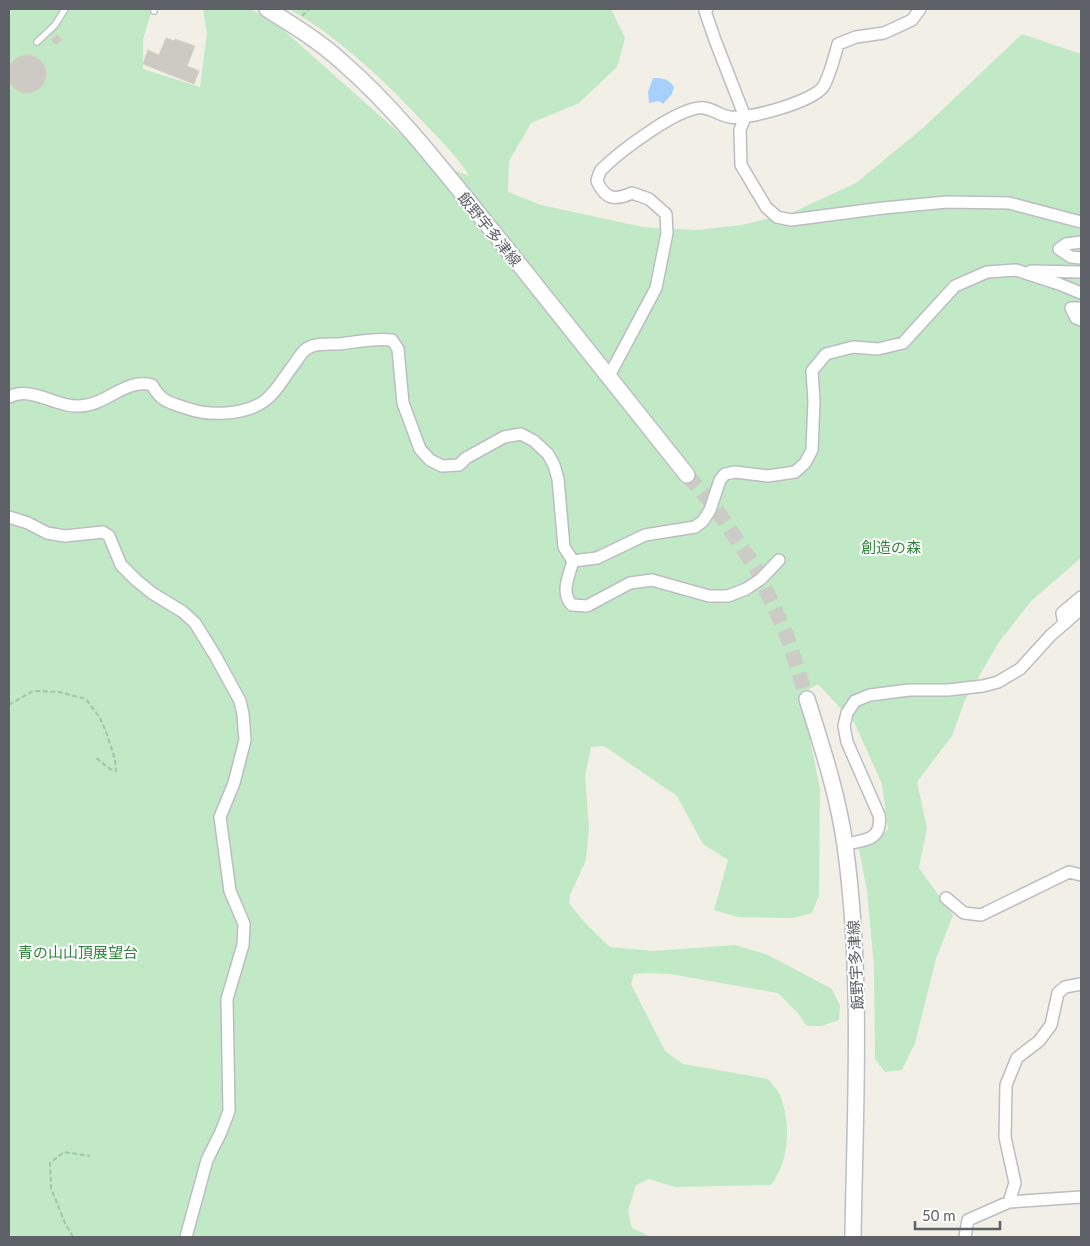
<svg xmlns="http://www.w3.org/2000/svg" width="1090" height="1246" font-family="Lato,'Noto Sans JP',sans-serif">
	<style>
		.green { fill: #c2e9c6 }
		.water { fill: #a8d0ff }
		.building { fill: #cccac2; stroke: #d6d2c4 }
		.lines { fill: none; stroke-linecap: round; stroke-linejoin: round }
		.secondary-tunnel { stroke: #ccccc6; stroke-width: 15; stroke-dasharray: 15 8; stroke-linecap: butt }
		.service-casing { stroke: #bbbdc2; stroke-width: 8 }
		.minor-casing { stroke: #bbbdc2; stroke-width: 14 }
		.secondary-casing { stroke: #bbbec4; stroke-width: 18 }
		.path { stroke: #99c8ab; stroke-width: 2; stroke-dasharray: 5 2.5; stroke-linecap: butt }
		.service { stroke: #fff; stroke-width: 5.5 }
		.minor { stroke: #fff; stroke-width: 11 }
		.secondary { stroke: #fff; stroke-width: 15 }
		.labels { text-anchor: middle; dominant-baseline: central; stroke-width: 4; stroke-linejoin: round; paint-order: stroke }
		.street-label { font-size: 15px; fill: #5e6167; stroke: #fff }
		.park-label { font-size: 15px; fill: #30843c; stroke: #fff }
	</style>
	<rect width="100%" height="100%" fill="#f1efe6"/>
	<!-- green -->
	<path class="green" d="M9,9h143l-9,31v29l57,18 7,-54 -4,-24h47l21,10 161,143 37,14c-10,-18 -29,-36 -44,-52 -40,-43 -84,-85 -136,-115h322l14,29 -8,29 -38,36 -48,20 -22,38 -1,31 33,13 102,22 54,3 44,-5 48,-11 67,-31 67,-55 99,-94 59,20v504l-50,43 -32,41 -34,58 -13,36 -35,46 10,46 -8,40 34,47 -17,44 -21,84 -13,27 -17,2 -10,-13 -1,-92 -7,-76 -8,-42 21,-12 8,-8 -6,-45 -27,-60 -37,-40 -17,10 19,95 -1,107 -7,17 -19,5 -55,-1 -24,-7 14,-50 -25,-16 -26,-48 -73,-50 -13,1 -6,29 4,52 -3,32 -16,35 -1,8 17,21 24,23 43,4 82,-6 33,10 64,34 8,17 -1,14 -18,6h-14l-10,-14 -19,-19 -108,-19 -25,-1 -11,1 -3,10 34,67 18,13 85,15c4,5 9,10 12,16 11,28 10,66 -9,90l-96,2 -26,-8 -13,6 -8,26 4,17 19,9h-642z"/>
	<!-- water -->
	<path class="water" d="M653,78c10,0 16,1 21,9l-2,7 -9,10 -4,-3 -10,2 -1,-11z"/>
	<!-- building -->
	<path class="building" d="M57,35l5,5 -6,5 -5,-5z
		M166,38l8,3 1,-2 20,7 -8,20 12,5 -5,13 -51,-20 5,-14 11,5z
		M8 74a19 19 0 1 1 38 0a19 19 0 1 1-38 0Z"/>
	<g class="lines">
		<!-- secondary-tunnel -->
		<path class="secondary-tunnel" d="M687,475l27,31 42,62 31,68 20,63"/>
		<defs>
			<path id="service" d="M154,11v-2
				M37,42l18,-17 10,-16"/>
			<path id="minor" d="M707,9l-2,2 10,29 30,77 -5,13 1,35 25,42 11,10 14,3 92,-12 64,-6 62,1 72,19
				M1081,242l-15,2 -7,5 12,8 10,1
				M1031,271l50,1
				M1081,308h-10l5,10 5,2
				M609,376l47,-88 11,-55 -1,-19 -17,-15 -17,-6c-18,8 -27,6 -35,-12 1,-4 2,-8 4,-11 17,-17 79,-65 103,-62 9,1 17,8 26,9 17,3 82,-15 93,-30 6,-9 12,-32 15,-43l18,-7 28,-4 28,-13 8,-11
				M9,397c22,-12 48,11 71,9 27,-1 45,-28 72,-21 10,18 19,18 37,24 21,7 54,6 74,-7 12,-8 20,-23 29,-35 7,-8 9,-17 20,-21 8,-3 19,-2 27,-2 18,-2 35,-6 53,-4l6,9 5,54 17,46 10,11 12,6 17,-1 7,-7 38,-21 17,-3 13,7 14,13 6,11 4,14 6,68 9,14
				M9,517l19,6 19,10 18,3 38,-4 6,4 12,29 15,15 16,13 31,19 12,11 21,34 24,44 3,13 2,26 -11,43 -14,34 10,74 14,33 -1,21 -16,54 2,112 -8,21 -14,28 -21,77
				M573,561l24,-3 48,-23 50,-8 8,-6 7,-11 10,-30 5,-6 10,-2 33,4 27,-4 10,-9 7,-13 2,-49 -2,-30 14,-17 27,-7 25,2 25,-6 52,-57 32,-14 29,-2 43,14 22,9
				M573,561c-4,15 -13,32 -1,44l15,1 43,-23 22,-3 57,16h19l18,-7 15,-10 18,-19
				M1064,624l-2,-11 19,-16
				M845,844c19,-3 38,-4 34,-29l-32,-73 -3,-16 3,-13 8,-12 15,-6 39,-5h39l35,-4 15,-4 22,-13 31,-34 30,-26
				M946,898l18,15 17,2 88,-43 12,3
				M1009,1202l6,-19 -10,-46 1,-52 11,-27 22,-17 12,-16 7,-32 7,-6 16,-3
				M965,1237l3,-17 41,-18 72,-5"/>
			<path id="secondary" d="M267,9c26,16 52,32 74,52 60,52 108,117 158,178 63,78 125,157 188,236
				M807,699c15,48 31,96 38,146 18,130 10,262 8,392"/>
		</defs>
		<!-- service casing -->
		<use href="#service" class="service-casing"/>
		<!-- minor casing -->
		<use href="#minor" class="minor-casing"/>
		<!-- secondary casing -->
		<use href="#secondary" class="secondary-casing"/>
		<!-- path -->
		<path class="path" d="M302,16l7,-7
			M9,705l24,-14 26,1 27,7 14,19 6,14 9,27 1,12 -6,-2 -15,-12
			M73,1237l-8,-14 -14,-35 -1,-25 14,-11 26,4"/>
		<!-- service -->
		<use href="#service" class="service"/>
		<!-- minor -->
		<use href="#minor" class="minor"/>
		<!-- secondary -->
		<use href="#secondary" class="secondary"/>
	</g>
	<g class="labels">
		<!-- street labels -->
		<g class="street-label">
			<text transform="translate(490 229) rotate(51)">飯野宇多津線</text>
			<text transform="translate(855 965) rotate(-93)">飯野宇多津線</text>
		</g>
		<!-- park labels -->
		<g class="park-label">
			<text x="891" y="547">創造の森</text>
			<text x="78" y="952">青の山山頂展望台</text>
		</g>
	</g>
	<!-- border -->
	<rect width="1090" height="1246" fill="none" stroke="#5e6167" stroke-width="20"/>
	<!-- scale -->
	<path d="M915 1221v8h85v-8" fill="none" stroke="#5e6167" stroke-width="2.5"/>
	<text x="922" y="1221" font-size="15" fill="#5e6167" stroke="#ffffff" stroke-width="4" paint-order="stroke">50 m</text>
</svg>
